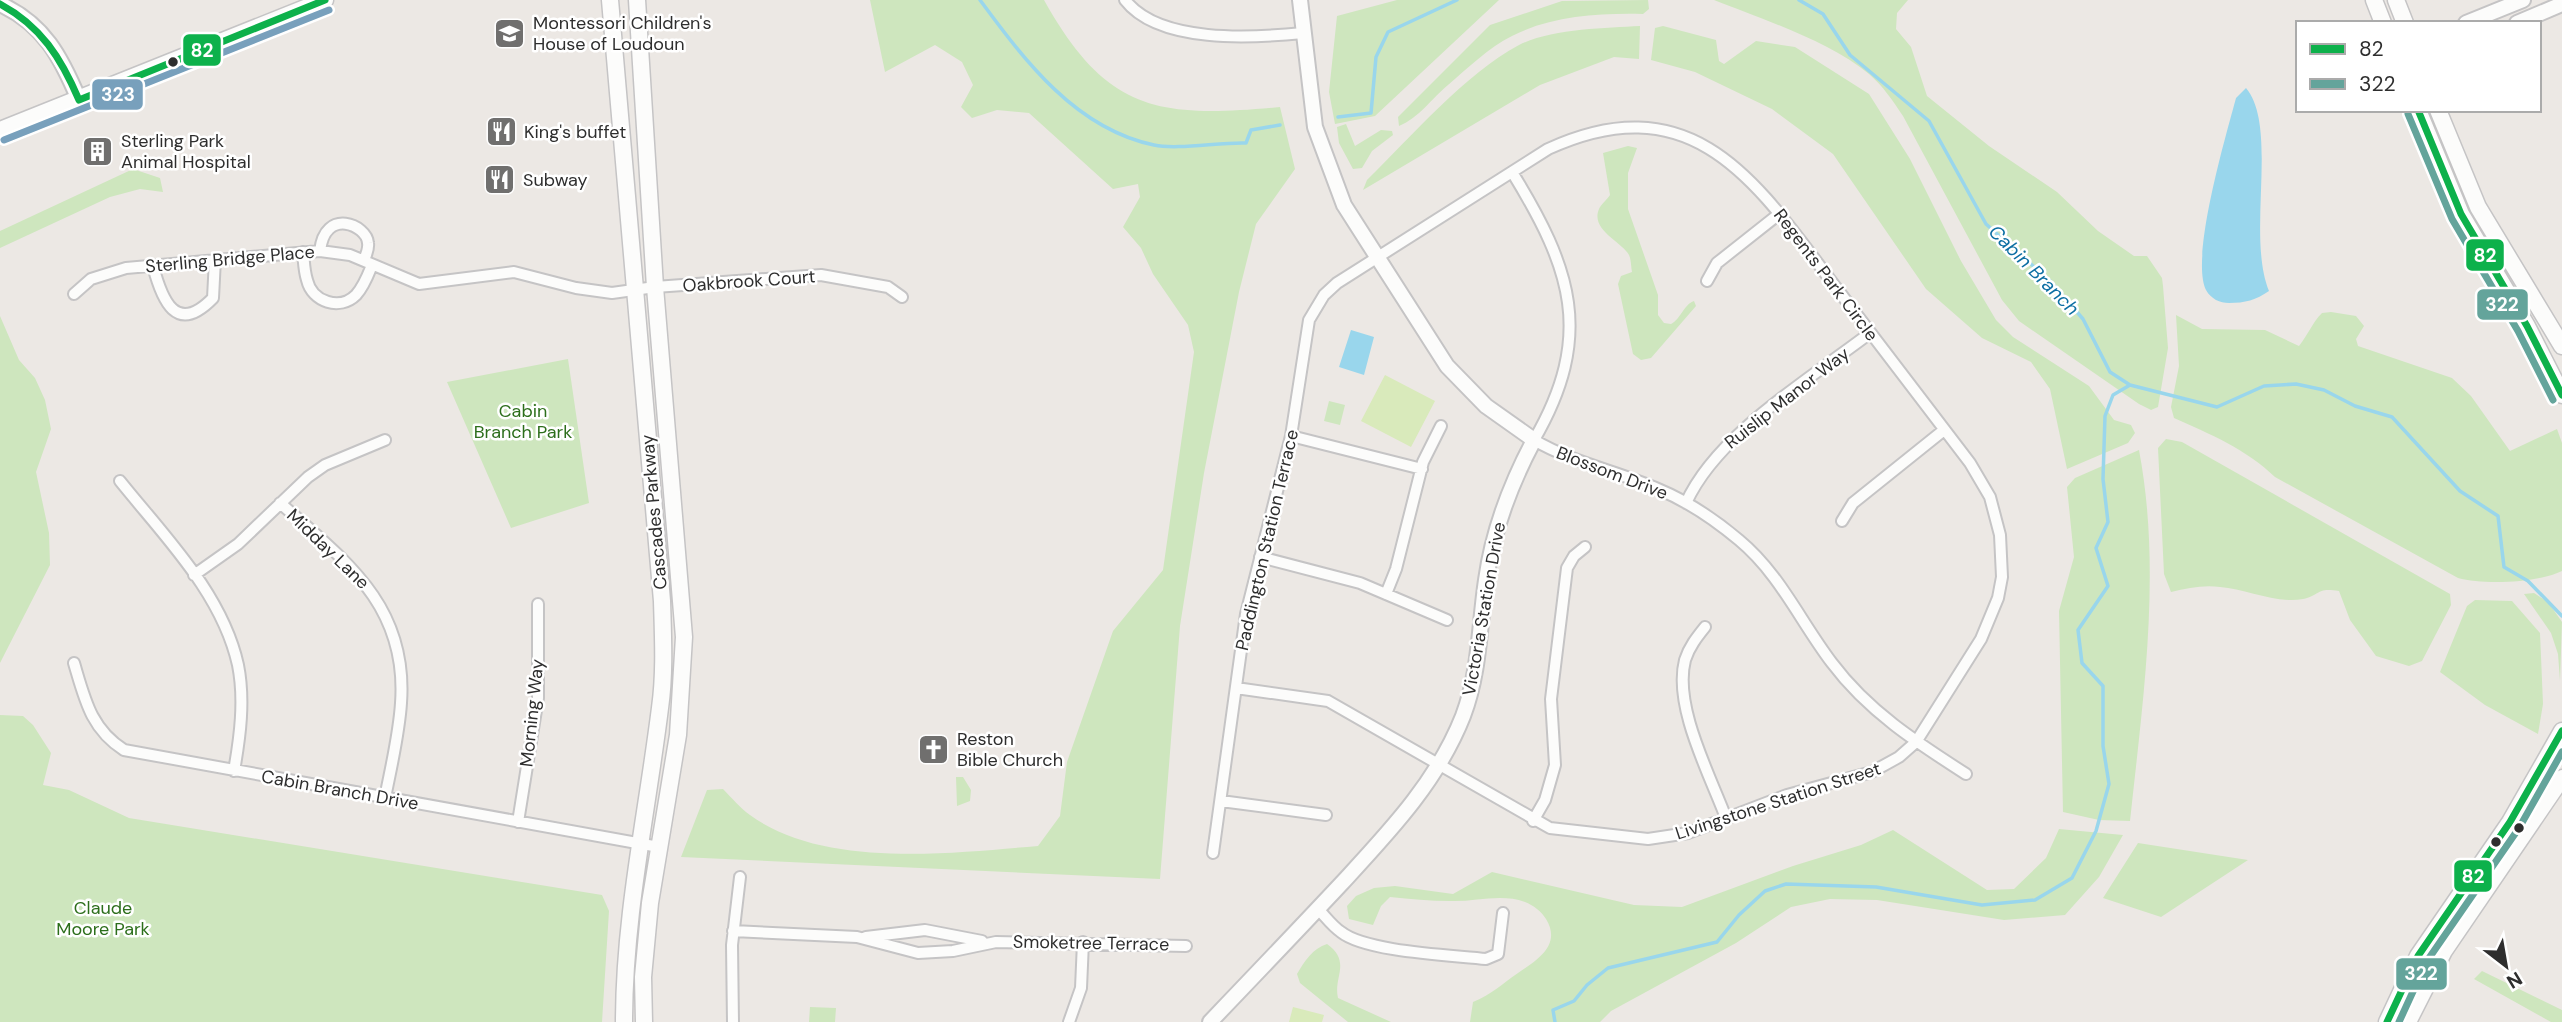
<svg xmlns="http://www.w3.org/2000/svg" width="2562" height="1022" font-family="'DM Sans',sans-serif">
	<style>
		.green { fill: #cee6be }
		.pitch { fill: #d9eabb }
		.water { fill: #99d6ec }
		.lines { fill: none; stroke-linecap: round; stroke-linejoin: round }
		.stream { stroke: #99d6ec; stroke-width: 3.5 }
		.minor-casing { stroke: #c5c4c5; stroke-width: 14 }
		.tertiary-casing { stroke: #c5c4c5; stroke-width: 18 }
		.secondary-casing { stroke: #c5c4c5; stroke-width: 19 }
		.minor { stroke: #fcfcfb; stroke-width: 10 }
		.tertiary { stroke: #fcfcfb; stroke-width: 14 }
		.secondary { stroke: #fcfcfb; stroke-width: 16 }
		.bus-1-casing { stroke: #fff; stroke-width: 12 }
		.bus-2-casing { stroke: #fff; stroke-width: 12 }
		.bus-3-casing { stroke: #fff; stroke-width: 12 }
		.bus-1 { stroke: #0db14b; stroke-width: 7 }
		.bus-2 { stroke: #64a49b; stroke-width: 7 }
		.bus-3 { stroke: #78a0bc; stroke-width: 7 }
		.bus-dot { fill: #2e2e2e; stroke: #fff; stroke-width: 2.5 }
		.labels { text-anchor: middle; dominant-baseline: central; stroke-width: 5; stroke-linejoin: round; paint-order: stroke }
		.poi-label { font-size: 18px; fill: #2e2e2e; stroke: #fff; text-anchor: start }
		.street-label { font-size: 18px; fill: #2e2e2e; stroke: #fff }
		.park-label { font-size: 18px; fill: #2c6e1b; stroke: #fff }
		.water-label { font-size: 19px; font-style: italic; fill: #0d6fa3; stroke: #fff }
		.line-badge { stroke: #fff; stroke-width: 2.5 }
		.badge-label { font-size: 19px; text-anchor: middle; font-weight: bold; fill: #fff }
	</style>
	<rect width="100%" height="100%" fill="#ece8e4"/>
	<!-- green -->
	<path class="green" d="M870,0h174c63,113 115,118 236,107l15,62 -39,55 -17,68 -35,181 -24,153 -20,253 -479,-22 26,-67 16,-1c9,9 17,19 27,26 74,54 202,38 288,31l22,-30 7,-54 46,-131 50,-61 31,-218 -6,-27 -35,-51 -12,-26 -18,-21 17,-30 -2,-13 -25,5 -84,-76 -32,-3 -25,8 -11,-11 12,-22 -11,-23 -27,-17 -50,27z
		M1397,0h102l-124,116 -40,8 -6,-32 8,-76z
		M1648,0l1,9 -6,5c-44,-1 -92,2 -131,22 -24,12 -44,32 -64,49 -16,13 -29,33 -49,41l-1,-9 92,-92 72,-24z
		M1714,0h194l-11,13 -1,16 15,18 16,49 62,50 68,46 41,39 36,25h13l15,22 1,8 5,62 -10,59 -7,3 -12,-6 -120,-83 -17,-21 -99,-184c-10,-15 -20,-30 -34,-42 -40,-33 -107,-55 -155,-74z
		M1640,26l-1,33 -25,-2 -74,28 -177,105 4,-10c44,-43 98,-106 152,-135 31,-16 86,-17 121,-19z
		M1663,26l53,14 3,21 5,3 32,-23 39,6 74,47 41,65 51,102 35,59 17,17 76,49 25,34 17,5 4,8 -7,10 -61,26 -17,-80 -19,-27 -49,-24 -56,-49 -93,-135 -61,-45 -77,-37 -44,-12 4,-32z
		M1346,124l9,22 26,-16 11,1 1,4 -21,16 -10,17 -9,1 -14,-26 -2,-16z
		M1628,146l9,2 -9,25v36l30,86v20l6,8 7,1c10,-5 13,-20 23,-23l2,5 -45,52 -10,2 -8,-6 -15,-70 3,-8 11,-4c-1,-6 -1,-13 -3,-17 -7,-13 -39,-25 -30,-46 2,-5 8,-9 11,-14l-7,-42z
		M133,169l27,9 3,14 -23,-3 -30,8 -110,51v-17z
		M2331,312l25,4 8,10 -8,13 2,7 94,32 19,18 39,55 47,-22 5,14v128c-25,12 -78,14 -104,7l-183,-101c-29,-28 -65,-43 -101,-59l-3,-11 8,-41 -3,-51 26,14 63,1 34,16c9,-11 13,-23 23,-33z
		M0,316l19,44 16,18 10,22 6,29 -15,43 13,61 1,32 -50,98z
		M568,359l21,144 -78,25 -64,-146z
		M1329,401l16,4 -5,20 -16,-4z
		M2166,439l16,3 268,152 1,11 -29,56 -13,5 -33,-10 -26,-36 -11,-29c-23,-4 -18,4 -36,8 -26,5 -57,-10 -83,-12 -17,-2 -32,1 -49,5l-7,-18 -6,-126z
		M2139,450c23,121 4,249 -9,371l-31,-1 -36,-8 -4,-201 15,-54 -7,-70 8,-9z
		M2534,593l14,9 14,20 -2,59 -2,-27 -7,-21 -27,-39z
		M2475,600l37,1 28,32 3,71 -5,30 -53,-29 -45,-33 27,-66z
		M0,715l23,1 10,9 18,28 -8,32 26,5 60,28 473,77 7,16 -7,111h-602z
		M956,777h7l8,13 -1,11 -13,5z
		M2059,829l64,6 -24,42 -34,38 -61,5 -127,-20 -47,-1 -39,8 -55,36 -125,68 -11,11h-130l3,-20c19,-8 29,-18 45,-29 19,-13 44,-28 28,-54 -4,-7 -13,-14 -21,-17 -24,-9 -50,0 -75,-1 -20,0 -40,-2 -60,-4l-9,9 -8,19 -24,-6 -2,-13 9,-10 18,-8 21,-2 58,8 39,-22 142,33 48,2 111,-41 68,-21 32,-15 94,60 27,-1 32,-31z
		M2138,843l110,17 -87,57 -58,-19z
		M1327,944c25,18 6,33 11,54l53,24h-43l-48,-39 -3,-9c7,-12 16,-26 30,-30z
		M2482,971l80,39v12h-11l-77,-43z
		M810,1007l26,1 -1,14h-26z"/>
	<!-- pitch -->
	<path class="pitch" d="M1385,375l50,26 -24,46 -50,-26z
		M1293,1007l31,8 -2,7h-33z"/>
	<!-- water -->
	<path class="water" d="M2246,88c33,40 0,147 23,203 -13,9 -24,12 -40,12 -9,0 -18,-4 -23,-13 -16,-32 20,-154 30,-192z
		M1351,330l23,7 -10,38 -25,-8z"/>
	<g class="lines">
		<!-- stream -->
		<path class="stream" d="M980,0c45,61 96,129 174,145 23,5 66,-3 92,-2l5,-13 29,-5
			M1799,0l24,14 27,41 79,66 57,103 64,57 33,38 27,53 20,13 87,22 47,-21 32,-2 28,6 31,16 37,11 68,74 38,25 6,51 24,14 34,35
			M1338,117l33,-4 5,-56 12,-25 69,-32
			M1555,1022l-2,-12 21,-9 13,-16 21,-17 109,-26 22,-27 26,-24 21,-7 90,3 106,18 53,-5 37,-22 24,-47 13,-47 -6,-38v-60l-21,-23 -4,-33 30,-44 -12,-38 12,-26 -5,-43 2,-63 8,-21 17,-10"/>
		<defs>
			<path id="minor" d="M1125,0c34,44 127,38 178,33
				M1512,172c59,96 83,163 22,268 39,23 83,31 124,49 29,12 56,30 81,51 41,34 61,81 93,123 36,48 84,79 134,111
				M320,251c5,-44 47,-26 48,-8 1,6 -2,12 -4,17
				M303,252c1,9 1,19 4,28 5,22 33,31 49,15 8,-9 12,-20 16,-30
				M153,266c9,34 23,70 60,32l2,-39
				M1707,281l10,-18 62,-49
				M74,294l17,-15 35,-11 194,-17 30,4 69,29 95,-12 62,16 36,5 43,-6 166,-12 67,12 14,10
				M1291,436l131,33
				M120,481c44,55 102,112 118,184 7,35 2,72 -4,106
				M280,503c66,58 128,103 121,200 -2,32 -10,64 -16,95
				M1686,503c31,-69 124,-124 184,-170
				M1842,521l11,-18 91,-73
				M1260,557l100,26 87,37
				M194,575l44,-31 70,-67 17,-12 60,-25
				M1386,594l10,-25 27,-107 18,-36
				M1705,627c-8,10 -16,20 -20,33 -12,46 25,115 41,158
				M74,663c11,37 17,66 50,87l535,97
				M1221,801l105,14
				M1533,821l12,-21 10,-35 -4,-66 16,-131 7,-12 11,-9
				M518,822l20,-124v-94
				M1213,853l33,-239 45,-178 18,-116 15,-25 13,-12 211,-134c151,-69 213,41 293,145 43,57 86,113 129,169l20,34 10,38 2,42 -4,21 -17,41 -65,103 -17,15 -27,15 -85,23 -99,38 -40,6 -98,-11 -222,-127 -92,-13
				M1318,909c7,7 14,17 23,23 25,20 110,23 145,27l12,-5 5,-41
				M733,931l124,6 61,16 35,-2 43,-9 190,4
				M866,937l59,-7 57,11
				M733,1022l-1,-77 8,-68
				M1069,1022l12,-34 2,-46"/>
			<path id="tertiary" d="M0,4c44,20 61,53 79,96
				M2466,23l57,-23
				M2517,23l45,-19
				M1210,1022c44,-46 88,-92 132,-139 47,-51 95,-101 121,-167 17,-45 16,-89 23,-136 7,-50 24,-95 48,-140l-48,-34 -39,-40 -103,-161 -29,-78 -15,-127"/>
			<path id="secondary" d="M610,0l52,601c1,35 3,72 -2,107 -13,105 -36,208 -36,314
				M637,0l18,287 29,350 -6,98 -28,168 -7,74 1,45
				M2374,0l9,23
				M2396,0l9,23
				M2418,110l43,104 66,112 35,69
				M2438,110l40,97 84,139
				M0,130l325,-130
				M2387,1022l31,-66 92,-134 52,-91
				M2408,1022l36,-71 118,-173"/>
		</defs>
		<!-- minor casing -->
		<use href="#minor" class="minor-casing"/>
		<!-- tertiary casing -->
		<use href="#tertiary" class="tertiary-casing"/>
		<!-- secondary casing -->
		<use href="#secondary" class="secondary-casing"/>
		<!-- minor -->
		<use href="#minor" class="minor"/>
		<!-- tertiary -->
		<use href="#tertiary" class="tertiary"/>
		<!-- secondary -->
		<use href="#secondary" class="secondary"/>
		<defs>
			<path id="bus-1" d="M0,4c41,22 61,54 79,96
				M79,100l246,-100
				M2418,110l43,104 66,112 35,69
				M2387,1022l31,-66 92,-134 52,-91"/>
			<path id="bus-2" d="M2408,114l44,105 66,112 35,69
				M2399,1022l28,-61 92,-133 43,-76"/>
			<path id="bus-3" d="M4,140l325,-130"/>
		</defs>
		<!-- bus-1 casing -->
		<use href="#bus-1" class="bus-1-casing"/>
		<!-- bus-2 casing -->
		<use href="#bus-2" class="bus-2-casing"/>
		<!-- bus-3 casing -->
		<use href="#bus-3" class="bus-3-casing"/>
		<!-- bus-1 -->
		<use href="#bus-1" class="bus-1"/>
		<!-- bus-2 -->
		<use href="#bus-2" class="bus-2"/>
		<!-- bus-3 -->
		<use href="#bus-3" class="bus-3"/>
	</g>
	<!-- icons -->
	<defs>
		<symbol id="school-square" viewBox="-11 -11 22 22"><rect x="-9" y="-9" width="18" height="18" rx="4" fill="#706f6e" stroke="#fff"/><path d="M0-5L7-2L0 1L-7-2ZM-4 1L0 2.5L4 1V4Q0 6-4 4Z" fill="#fff"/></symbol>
		<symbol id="restaurant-square" viewBox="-11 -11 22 22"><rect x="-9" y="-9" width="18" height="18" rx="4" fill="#706f6e" stroke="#fff"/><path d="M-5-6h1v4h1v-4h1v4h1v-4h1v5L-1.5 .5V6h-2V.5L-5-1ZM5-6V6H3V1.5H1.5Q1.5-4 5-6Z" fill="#fff"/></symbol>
		<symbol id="building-square" viewBox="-11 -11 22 22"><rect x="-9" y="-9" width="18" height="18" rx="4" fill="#706f6e" stroke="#fff"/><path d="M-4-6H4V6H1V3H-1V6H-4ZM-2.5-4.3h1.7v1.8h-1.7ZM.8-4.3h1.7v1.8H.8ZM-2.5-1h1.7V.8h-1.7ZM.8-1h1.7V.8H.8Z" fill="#fff"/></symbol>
		<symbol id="church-square" viewBox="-11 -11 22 22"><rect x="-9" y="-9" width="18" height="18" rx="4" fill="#706f6e" stroke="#fff"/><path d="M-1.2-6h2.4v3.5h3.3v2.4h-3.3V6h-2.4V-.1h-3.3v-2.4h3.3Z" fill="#fff"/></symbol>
	</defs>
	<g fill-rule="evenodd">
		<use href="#school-square" x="492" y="16" width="35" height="35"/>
		<use href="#restaurant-square" x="484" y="114" width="35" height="35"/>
		<use href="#building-square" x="80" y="134" width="35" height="35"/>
		<use href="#restaurant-square" x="482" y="162" width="35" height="35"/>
		<use href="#church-square" x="916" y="732" width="35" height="35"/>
	</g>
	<!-- markers -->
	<g class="bus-dot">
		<circle cx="173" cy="62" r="6"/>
		<circle cx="2519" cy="828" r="6"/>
		<circle cx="2496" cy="842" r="6"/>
	</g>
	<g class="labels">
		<!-- poi labels -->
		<g class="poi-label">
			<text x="533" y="23">Montessori Children's<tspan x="533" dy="21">House of Loudoun</tspan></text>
			<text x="524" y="132">King's buffet</text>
			<text x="121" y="141">Sterling Park<tspan x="121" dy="21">Animal Hospital</tspan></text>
			<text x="523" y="180">Subway</text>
			<text x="957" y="739">Reston<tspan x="957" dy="21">Bible Church</tspan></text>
		</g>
		<!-- street labels -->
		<g class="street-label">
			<text transform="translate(230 259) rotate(-5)">Sterling Bridge Place</text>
			<text transform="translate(1826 275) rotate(53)">Regents Park Circle</text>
			<text transform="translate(749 281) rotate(-4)">Oakbrook Court</text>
			<text transform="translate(1787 398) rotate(-38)">Ruislip Manor Way</text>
			<text transform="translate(1612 473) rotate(21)">Blossom Drive</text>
			<text transform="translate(654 512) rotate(-95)">Cascades Parkway</text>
			<text transform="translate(1267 540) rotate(-77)">Paddington Station Terrace</text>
			<text transform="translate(328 549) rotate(44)">Midday Lane</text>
			<text transform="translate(1484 609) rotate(-80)">Victoria Station Drive</text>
			<text transform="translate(532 713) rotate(-84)">Morning Way</text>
			<text transform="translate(340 790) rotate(10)">Cabin Branch Drive</text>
			<text transform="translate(1778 801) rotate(-18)">Livingstone Station Street</text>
			<text transform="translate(1091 943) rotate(1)">Smoketree Terrace</text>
		</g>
		<!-- park labels -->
		<g class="park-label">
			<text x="523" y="411">Cabin<tspan x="523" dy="21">Branch Park</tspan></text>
			<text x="103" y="908">Claude<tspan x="103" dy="21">Moore Park</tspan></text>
		</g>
		<!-- water labels -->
		<g class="water-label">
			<text transform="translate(2034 270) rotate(45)">Cabin Branch</text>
		</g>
	</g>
	<g class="line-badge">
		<rect x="182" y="33" width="40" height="34" rx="7" fill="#0db14b"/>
		<rect x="91" y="78" width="53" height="33" rx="7" fill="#78a0bc"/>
		<rect x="2465" y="238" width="40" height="34" rx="7" fill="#0db14b"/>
		<rect x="2476" y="288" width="53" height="33" rx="7" fill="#64a49b"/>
		<rect x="2453" y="859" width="40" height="34" rx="7" fill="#0db14b"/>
		<rect x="2395" y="957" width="53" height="34" rx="7" fill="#64a49b"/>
	</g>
	<g class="badge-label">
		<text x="202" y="57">82</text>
		<text x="118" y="101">323</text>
		<text x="2485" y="262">82</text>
		<text x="2502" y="311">322</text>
		<text x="2473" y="883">82</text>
		<text x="2421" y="980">322</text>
	</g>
	<!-- legend -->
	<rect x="2296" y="21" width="245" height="91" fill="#ffffff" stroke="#ababab" stroke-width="2"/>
	<rect x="2310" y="44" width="35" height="10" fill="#0db14b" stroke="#ababab" stroke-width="2"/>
	<text x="2359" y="56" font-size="21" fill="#2e2e2e">82</text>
	<rect x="2310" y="79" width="35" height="10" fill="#64a49b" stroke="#ababab" stroke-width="2"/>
	<text x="2359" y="91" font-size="21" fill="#2e2e2e">322</text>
	<!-- north arrow -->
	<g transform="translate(2506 966) rotate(149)" stroke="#ffffff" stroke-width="5" paint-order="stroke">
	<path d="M0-5L12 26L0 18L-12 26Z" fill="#2e2e2e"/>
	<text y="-10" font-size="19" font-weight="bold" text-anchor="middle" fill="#2e2e2e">N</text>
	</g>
</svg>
